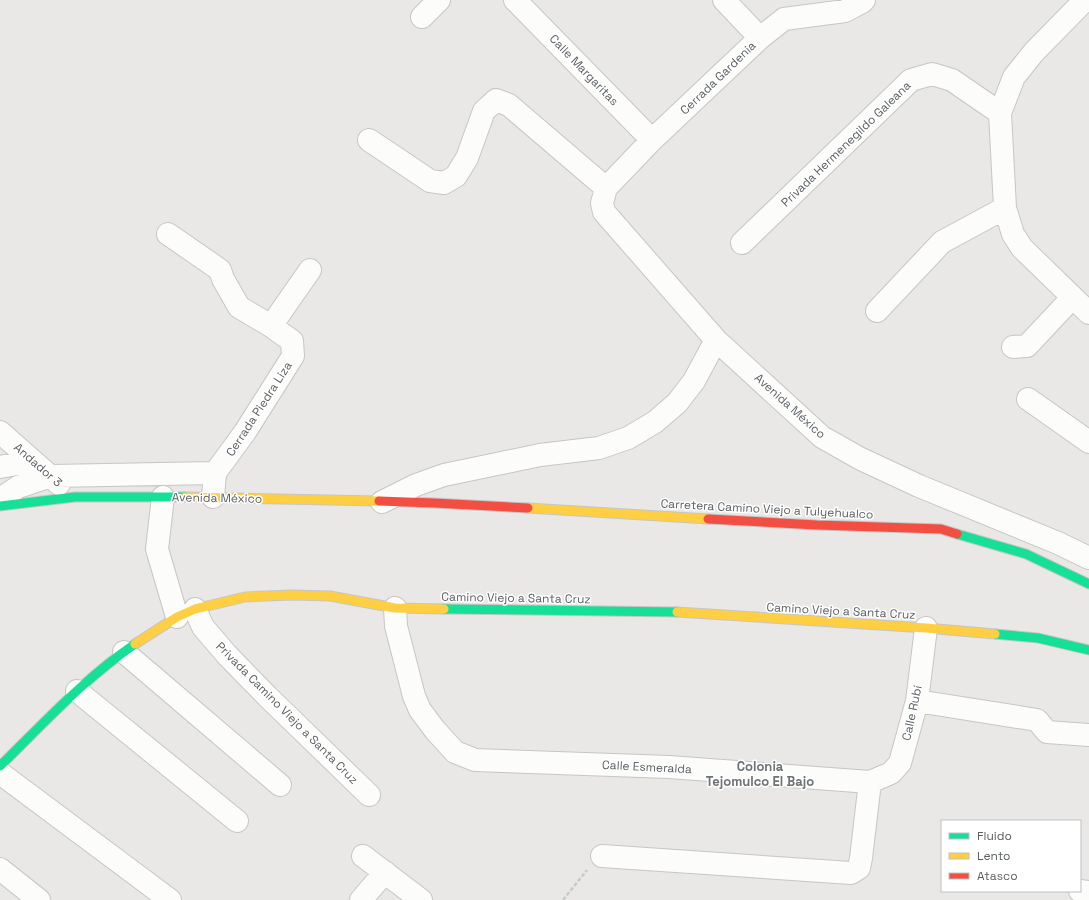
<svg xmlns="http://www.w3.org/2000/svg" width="1089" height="900" font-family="'Space Grotesk',sans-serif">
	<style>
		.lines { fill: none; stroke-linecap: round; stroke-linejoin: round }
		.street-casing { stroke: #c7c6c6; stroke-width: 24 }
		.fast-casing { stroke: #c6c6c6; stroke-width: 11 }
		.slow-casing { stroke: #c6c6c6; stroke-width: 11 }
		.jam-casing { stroke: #c6c6c6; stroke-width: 11 }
		.path { stroke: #c7cbc8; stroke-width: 2.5; stroke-dasharray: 4 2; stroke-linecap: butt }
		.street { stroke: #fcfcfb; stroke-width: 22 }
		.fast { stroke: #16e098; stroke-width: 9 }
		.slow { stroke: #ffcf43; stroke-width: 9 }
		.jam { stroke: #f24e42; stroke-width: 9 }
		.labels { text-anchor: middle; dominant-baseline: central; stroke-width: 3; stroke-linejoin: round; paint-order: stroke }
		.street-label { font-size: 12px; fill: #5c6063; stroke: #fff }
		.neighbourhood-label { font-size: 13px; font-weight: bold; fill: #6d7274; stroke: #fff }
	</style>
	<rect width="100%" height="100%" fill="#eae8e6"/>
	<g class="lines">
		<defs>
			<path id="street" d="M515,0l137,140
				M724,0l36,38
				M864,0l-2,2 -17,9 -61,8 -24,19 -108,102 -46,48 -4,15 2,9 112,128 106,97 39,22 58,27 139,57 31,15
				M1085,0l-51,52 -20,25 -14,36 5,95 8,26 9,14 67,65
				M422,17l17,-17
				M369,140l61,41 14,2 12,-7 11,-18 17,-47 12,-11 13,5 97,83
				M168,234l52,36 3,9 16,28 32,19 21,15 1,15 -48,76 -30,41 -2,24
				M742,243l169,-163 21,-6 20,6 48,33
				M877,311l65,-69 63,-34
				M271,326l39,-56
				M1013,347l14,-1 45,-48
				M1028,399l61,43
				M0,432l59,52
				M0,467l33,-6
				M163,497l-6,52 20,68
				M0,499l18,-12 33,-11 164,-3
				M382,502l34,-17 28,-10 96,-20 59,-7 29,-10 27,-16 22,-19 17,-22 22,-41
				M395,608l1,18 18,70 6,14 15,20 20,22 20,8 194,7 201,15 21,-9 9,-10 17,-62 9,-73
				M195,609l8,18 24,28 41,42 101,98
				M124,652l156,133
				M77,691l160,130
				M917,701l120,19 10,12 42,3
				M0,773l170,127
				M363,856l58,44
				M602,856l249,17 8,-5 2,-10 9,-76
				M0,869l39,31
				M1080,891l9,1
				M361,900l24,-28"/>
			<path id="fast" d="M0,506l75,-9h110
				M957,534l69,20 63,30
				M444,609l233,3
				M995,634l43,4 51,12
				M0,766c43,-42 85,-88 135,-122"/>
			<path id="slow" d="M185,497l194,4
				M528,508l180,11
				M677,612l249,16 69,6
				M135,644l42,-27 18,-8 50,-12 47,-2 38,1 65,12 49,1"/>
			<path id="jam" d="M379,501l55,2 94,5
				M708,519l109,6 124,4 16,5"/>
		</defs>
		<!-- street casing -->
		<use href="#street" class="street-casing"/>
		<!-- fast casing -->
		<use href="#fast" class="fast-casing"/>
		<!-- slow casing -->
		<use href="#slow" class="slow-casing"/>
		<!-- jam casing -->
		<use href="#jam" class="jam-casing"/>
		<!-- path -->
		<path class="path" d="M563,900l24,-30"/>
		<!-- street -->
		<use href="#street" class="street"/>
		<!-- fast -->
		<use href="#fast" class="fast"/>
		<!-- slow -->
		<use href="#slow" class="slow"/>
		<!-- jam -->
		<use href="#jam" class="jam"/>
	</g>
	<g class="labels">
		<!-- street labels -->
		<g class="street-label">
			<text transform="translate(584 70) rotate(46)">Calle Margaritas</text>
			<text transform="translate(718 78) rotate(-44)">Cerrada Gardenia</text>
			<text transform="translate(846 144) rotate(-44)">Privada Hermenegildo Galeana</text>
			<text transform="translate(790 406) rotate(42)">Avenida México</text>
			<text transform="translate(259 409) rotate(-57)">Cerrada Piedra Liza</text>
			<text transform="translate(38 465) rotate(41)">Andador 3</text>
			<text transform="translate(217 498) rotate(1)">Avenida México</text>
			<text transform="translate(767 509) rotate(3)">Carretera Camino Viejo a Tulyehualco</text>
			<text transform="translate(516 598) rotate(1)">Camino Viejo a Santa Cruz</text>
			<text transform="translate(841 611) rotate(3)">Camino Viejo a Santa Cruz</text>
			<text transform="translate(287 713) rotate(45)">Privada Camino Viejo a Santa Cruz</text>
			<text transform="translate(912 713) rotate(-78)">Calle Rubí</text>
			<text transform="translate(647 767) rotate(3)">Calle Esmeralda</text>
		</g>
		<!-- neighbourhood labels -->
		<g class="neighbourhood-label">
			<text x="760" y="766">Colonia<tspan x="760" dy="15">Tejomulco El Bajo</tspan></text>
		</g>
	</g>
	<!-- legend -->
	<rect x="941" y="820" width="140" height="72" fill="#ffffff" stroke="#bebfc1"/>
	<rect x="949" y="833" width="20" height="6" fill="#16e098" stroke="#bebfc1"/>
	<text x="977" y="840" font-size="12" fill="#5c6063">Fluido</text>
	<rect x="949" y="853" width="20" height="6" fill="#ffcf43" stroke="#bebfc1"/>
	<text x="977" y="860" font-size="12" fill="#5c6063">Lento</text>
	<rect x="949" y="873" width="20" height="6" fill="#f24e42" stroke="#bebfc1"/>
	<text x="977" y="880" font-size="12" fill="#5c6063">Atasco</text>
</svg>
